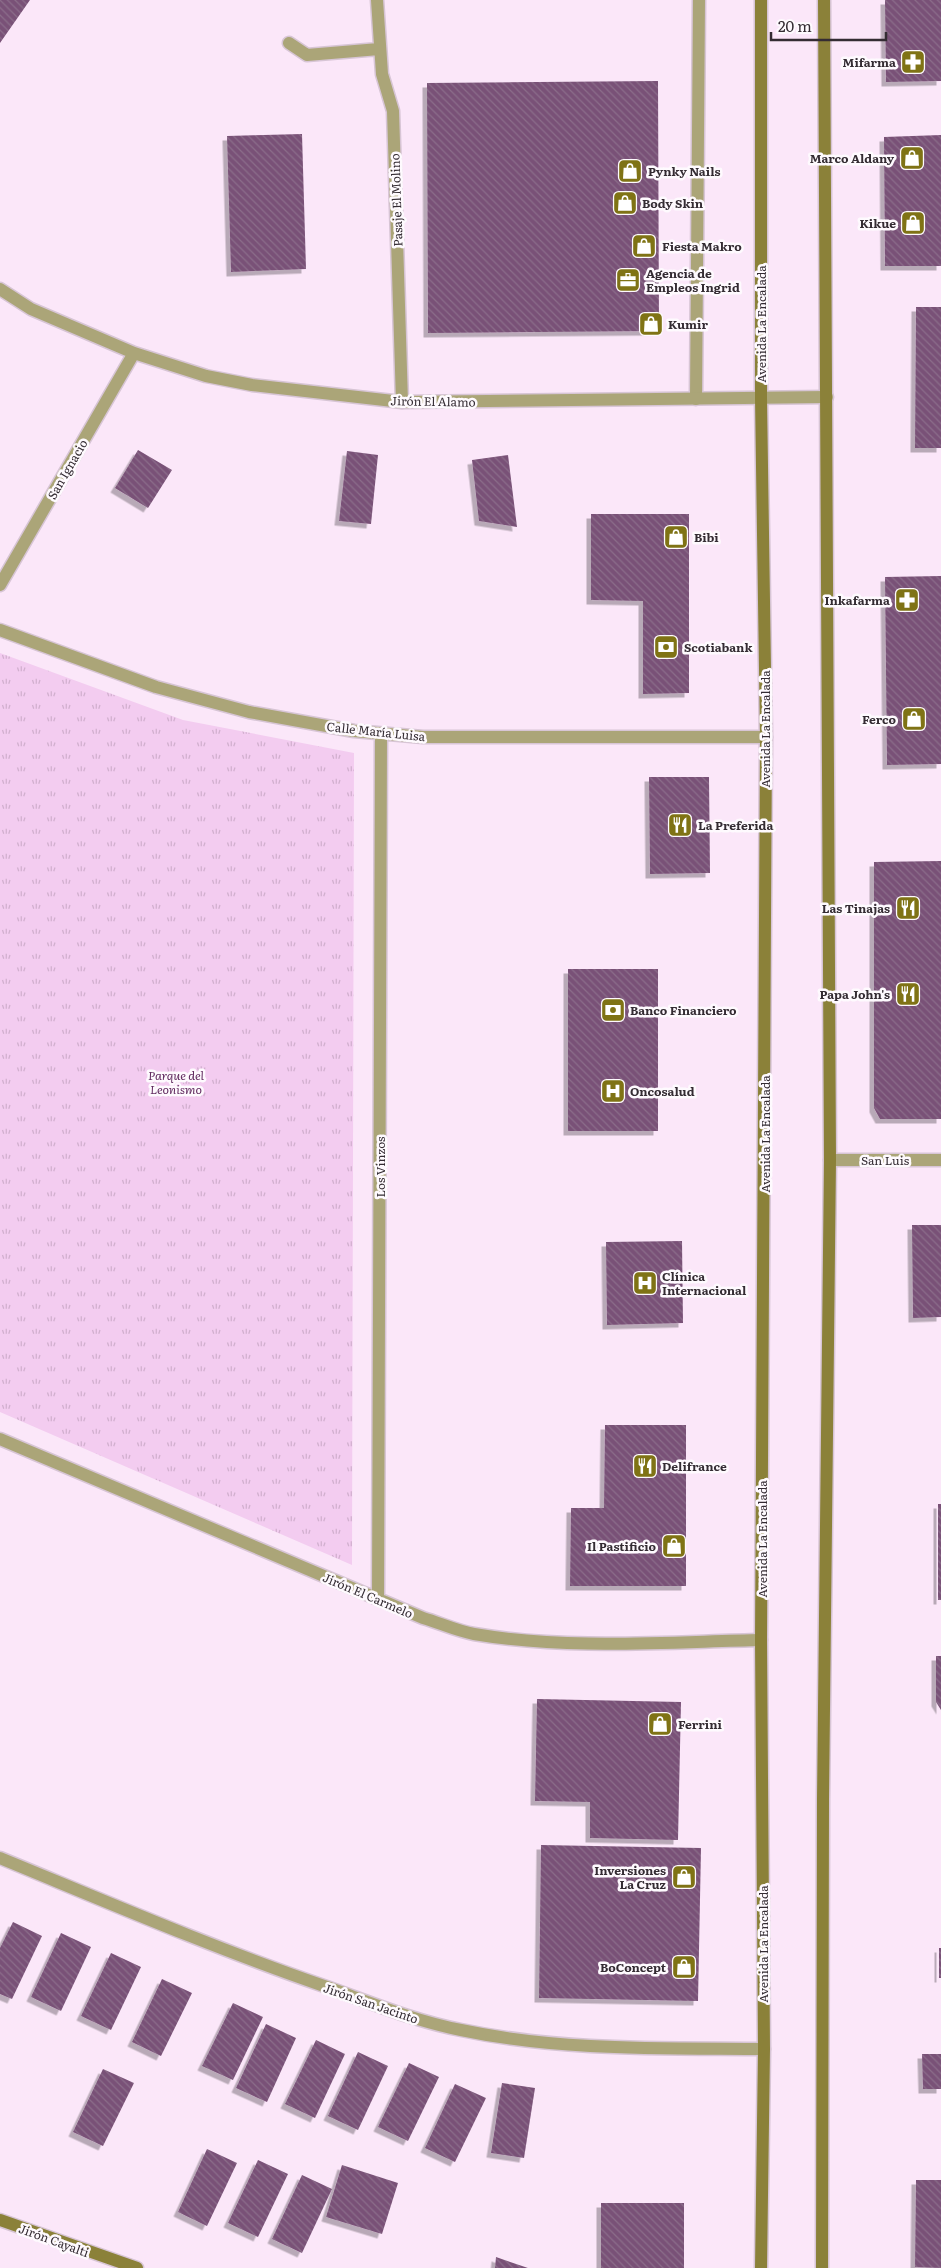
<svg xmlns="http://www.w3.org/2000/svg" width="941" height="2268" font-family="Literata,serif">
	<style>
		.grass { fill: url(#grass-tufts) }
		.building { fill: url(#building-back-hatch); filter: url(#shadow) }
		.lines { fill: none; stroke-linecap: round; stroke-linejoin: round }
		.lane-casing { stroke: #d7c5d5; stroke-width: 15 }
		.street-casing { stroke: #d7c5d5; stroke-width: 15 }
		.secondary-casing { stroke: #d7c5d5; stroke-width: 15 }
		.lane { stroke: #aba578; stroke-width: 12 }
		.street { stroke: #aba578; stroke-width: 12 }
		.secondary { stroke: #8b8139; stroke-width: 12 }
		.labels { text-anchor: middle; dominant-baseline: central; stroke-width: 5; stroke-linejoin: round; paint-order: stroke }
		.poi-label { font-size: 12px; font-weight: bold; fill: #342c33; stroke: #fefafe; text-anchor: start }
		.street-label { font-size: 12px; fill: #342c33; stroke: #fefafe }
		.park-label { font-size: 12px; font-style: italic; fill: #622b60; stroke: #fefafe }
	</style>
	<defs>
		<pattern id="grass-tufts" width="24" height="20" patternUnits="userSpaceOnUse" patternTransform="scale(1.25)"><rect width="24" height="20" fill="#f3ccf0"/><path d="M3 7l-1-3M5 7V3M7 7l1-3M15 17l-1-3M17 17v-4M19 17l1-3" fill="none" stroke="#d1afce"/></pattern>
		<pattern id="building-back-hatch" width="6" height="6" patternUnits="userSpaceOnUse" patternTransform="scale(1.25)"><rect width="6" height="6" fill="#795177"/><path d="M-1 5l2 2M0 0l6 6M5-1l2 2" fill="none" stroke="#8b6d8a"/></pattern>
		<filter id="shadow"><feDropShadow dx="-4.5" dy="4.5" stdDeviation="0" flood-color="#0004"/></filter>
	</defs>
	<rect width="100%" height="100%" fill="#fbe7f9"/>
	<!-- grass -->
	<path class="grass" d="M0,653l183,67 171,33 -2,812 -352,-153z"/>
	<!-- building -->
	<path class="building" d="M0,0h30l-30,43z
		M885,0h56v81l-55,1z
		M658,81l1,250 -231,2 -1,-250z
		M302,134l4,135 -75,3 -4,-136z
		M941,135v131h-56l-1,-129z
		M916,307h25v141h-26z
		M138,450l34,20 -24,38 -33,-20z
		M347,451l31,4 -7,69 -32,-3z
		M508,455l9,72 -38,-6 -7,-61z
		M591,514h98v179l-46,1v-93l-52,-1z
		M941,576v188l-54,1 -2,-188z
		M649,777h60l1,96 -60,1z
		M941,861v258h-61l-6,-11v-246z
		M568,969h90v162h-90z
		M912,1225h29v92l-28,1z
		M682,1241l1,82 -76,2 -1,-83z
		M605,1425h81v161h-116l1,-78h33z
		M938,1504h3v96h-3z
		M936,1656h5v54l-5,-8z
		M537,1699l144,3 -3,138 -88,-2v-36l-55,-1z
		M541,1845l160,3 -3,153 -159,-3z
		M13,1922l29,14 -30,63 -12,-5v-46z
		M61,1933l30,14 -30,64 -30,-14z
		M939,1948h2v30h-2z
		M111,1953l30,14 -30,63 -30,-14z
		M162,1979l30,14 -31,63 -29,-14z
		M233,2003l30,14 -30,63 -31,-14z
		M266,2024l30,14 -29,64 -31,-14z
		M316,2040l29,14 -30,64 -30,-14z
		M358,2052l30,14 -30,64 -30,-14z
		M922,2054h19v35h-18z
		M409,2063l30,14 -31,64 -30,-14z
		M103,2069l31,14 -31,63 -30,-14z
		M502,2083l33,5 -11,70 -33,-5z
		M455,2084l31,14 -31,64 -30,-14z
		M207,2149l30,14 -30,63 -29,-14z
		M258,2160l30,14 -30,63 -30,-14z
		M342,2165l56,18 -16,51 -56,-17z
		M302,2175l30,14 -30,64 -30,-14z
		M916,2180h25v88l-26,-1z
		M601,2203h83v65h-83z
		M496,2257l32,11h-33z"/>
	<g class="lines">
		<defs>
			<path id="lane" d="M377,0l5,74 11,37 9,291
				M289,43l18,12 72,-6
				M696,399l3,-399"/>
			<path id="street" d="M0,289l31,20 103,44 72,23 46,9 150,17 425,-5
				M0,585l134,-232
				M0,630l156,57 93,25 105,19 69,6h343
				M830,1160h111
				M0,1439l423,179c17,5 34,13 51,16 94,16 192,8 287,6
				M378,1599l3,-865
				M0,1858c107,44 214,90 324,128 45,16 90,35 137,44 99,21 203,18 303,19"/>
			<path id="secondary" d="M761,0v398l5,339 -5,903 3,409 -3,219
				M0,2220l137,48
				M822,2268l1,-468 7,-640 -6,-1160"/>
		</defs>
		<!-- lane casing -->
		<use href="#lane" class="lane-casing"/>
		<!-- street casing -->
		<use href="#street" class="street-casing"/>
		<!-- secondary casing -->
		<use href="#secondary" class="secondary-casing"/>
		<!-- lane -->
		<use href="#lane" class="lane"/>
		<!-- street -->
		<use href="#street" class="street"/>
		<!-- secondary -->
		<use href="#secondary" class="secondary"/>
	</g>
	<!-- icons -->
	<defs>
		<symbol id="pharmacy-square" viewBox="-11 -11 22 22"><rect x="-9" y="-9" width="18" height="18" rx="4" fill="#7f7315" stroke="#fefafe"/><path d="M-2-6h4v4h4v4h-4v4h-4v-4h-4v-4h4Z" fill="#fff"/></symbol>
		<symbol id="shop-square" viewBox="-11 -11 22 22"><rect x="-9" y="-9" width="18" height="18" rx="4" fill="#7f7315" stroke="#fefafe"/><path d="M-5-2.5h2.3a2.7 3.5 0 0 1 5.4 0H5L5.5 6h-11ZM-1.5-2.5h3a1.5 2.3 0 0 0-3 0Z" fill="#fff"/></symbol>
		<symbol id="office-square" viewBox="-11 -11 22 22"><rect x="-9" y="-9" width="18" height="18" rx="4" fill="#7f7315" stroke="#fefafe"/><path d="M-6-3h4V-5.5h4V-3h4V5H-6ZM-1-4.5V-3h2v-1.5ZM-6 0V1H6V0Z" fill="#fff"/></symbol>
		<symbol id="bank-square" viewBox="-11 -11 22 22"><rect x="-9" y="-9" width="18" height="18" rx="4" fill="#7f7315" stroke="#fefafe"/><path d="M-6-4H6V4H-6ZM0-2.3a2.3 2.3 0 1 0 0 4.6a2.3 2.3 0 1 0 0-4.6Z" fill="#fff"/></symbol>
		<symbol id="restaurant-square" viewBox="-11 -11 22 22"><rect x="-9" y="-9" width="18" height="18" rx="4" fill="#7f7315" stroke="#fefafe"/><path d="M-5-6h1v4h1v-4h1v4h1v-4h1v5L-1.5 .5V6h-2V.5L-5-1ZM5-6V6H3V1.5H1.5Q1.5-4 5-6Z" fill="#fff"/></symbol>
		<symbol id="hospital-square" viewBox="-11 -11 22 22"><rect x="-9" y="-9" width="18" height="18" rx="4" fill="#7f7315" stroke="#fefafe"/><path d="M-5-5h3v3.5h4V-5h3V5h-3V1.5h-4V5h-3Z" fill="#fff"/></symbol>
	</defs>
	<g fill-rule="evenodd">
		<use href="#pharmacy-square" x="899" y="48" width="28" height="28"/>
		<use href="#shop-square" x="898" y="144" width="28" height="28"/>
		<use href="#shop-square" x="616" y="157" width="28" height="28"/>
		<use href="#shop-square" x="611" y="189" width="28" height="28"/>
		<use href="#shop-square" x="899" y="209" width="28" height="28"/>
		<use href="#shop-square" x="630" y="232" width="28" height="28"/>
		<use href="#office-square" x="614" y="266" width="28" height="28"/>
		<use href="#shop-square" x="637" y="310" width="28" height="28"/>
		<use href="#shop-square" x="662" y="523" width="28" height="28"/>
		<use href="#pharmacy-square" x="893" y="586" width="28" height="28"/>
		<use href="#bank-square" x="652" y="633" width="28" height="28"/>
		<use href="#shop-square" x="900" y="705" width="28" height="28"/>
		<use href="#restaurant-square" x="666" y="811" width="28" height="28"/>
		<use href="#restaurant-square" x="894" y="894" width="28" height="28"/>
		<use href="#restaurant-square" x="894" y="980" width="28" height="28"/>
		<use href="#bank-square" x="599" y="996" width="28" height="28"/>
		<use href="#hospital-square" x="599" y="1077" width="28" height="28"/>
		<use href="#hospital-square" x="631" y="1269" width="28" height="28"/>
		<use href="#restaurant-square" x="631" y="1452" width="28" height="28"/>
		<use href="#shop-square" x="660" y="1532" width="28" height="28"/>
		<use href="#shop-square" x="646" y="1710" width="28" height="28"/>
		<use href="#shop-square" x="670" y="1863" width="28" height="28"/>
		<use href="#shop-square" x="670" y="1953" width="28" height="28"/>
	</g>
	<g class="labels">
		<!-- poi labels -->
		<g class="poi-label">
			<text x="896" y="62" text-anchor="end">Mifarma</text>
			<text x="894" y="158" text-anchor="end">Marco Aldany</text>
			<text x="648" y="171">Pynky Nails</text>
			<text x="642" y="203">Body Skin</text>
			<text x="896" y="223" text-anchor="end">Kikue</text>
			<text x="662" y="246">Fiesta Makro</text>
			<text x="646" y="273">Agencia de<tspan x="646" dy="14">Empleos Ingrid</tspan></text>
			<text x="668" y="324">Kumir</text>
			<text x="694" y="537">Bibi</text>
			<text x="890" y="600" text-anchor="end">Inkafarma</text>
			<text x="684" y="647">Scotiabank</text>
			<text x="896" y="719" text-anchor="end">Ferco</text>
			<text x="698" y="825">La Preferida</text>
			<text x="890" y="908" text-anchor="end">Las Tinajas</text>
			<text x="890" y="994" text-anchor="end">Papa John's</text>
			<text x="630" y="1010">Banco Financiero</text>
			<text x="630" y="1091">Oncosalud</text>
			<text x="662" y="1276">Clínica<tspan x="662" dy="14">Internacional</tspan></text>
			<text x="662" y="1466">Delifrance</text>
			<text x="656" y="1546" text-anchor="end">Il Pastificio</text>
			<text x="678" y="1724">Ferrini</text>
			<text x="666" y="1870" text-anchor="end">Inversiones<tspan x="666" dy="14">La Cruz</tspan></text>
			<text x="666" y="1967" text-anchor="end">BoConcept</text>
		</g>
		<!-- street labels -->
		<g class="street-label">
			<text transform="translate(396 200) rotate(-92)">Pasaje El Molino</text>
			<text transform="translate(761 324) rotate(-90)">Avenida La Encalada</text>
			<text transform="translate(433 401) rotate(1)">Jirón El Alamo</text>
			<text transform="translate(67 469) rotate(-60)">San Ignacio</text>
			<text transform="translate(765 729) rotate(-90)">Avenida La Encalada</text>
			<text transform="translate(376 731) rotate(6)">Calle María Luisa</text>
			<text transform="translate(765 1134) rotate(-90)">Avenida La Encalada</text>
			<text x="885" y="1160">San Luis</text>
			<text transform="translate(380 1167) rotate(-90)">Los Vinzos</text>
			<text transform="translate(762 1539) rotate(-90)">Avenida La Encalada</text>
			<text transform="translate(368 1595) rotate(23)">Jirón El Carmelo</text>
			<text transform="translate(763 1944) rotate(-90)">Avenida La Encalada</text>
			<text transform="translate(371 2003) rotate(19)">Jirón San Jacinto</text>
			<text transform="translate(54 2240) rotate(20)">Jirón Cayalti</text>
		</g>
		<!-- park labels -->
		<g class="park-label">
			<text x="176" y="1075">Parque del<tspan x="176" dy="14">Leonismo</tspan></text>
		</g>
	</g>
	<!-- scale -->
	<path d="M771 32v8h115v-8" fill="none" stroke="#342c33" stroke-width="2.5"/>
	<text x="778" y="32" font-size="15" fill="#342c33" stroke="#fefafe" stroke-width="4" paint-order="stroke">20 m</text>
</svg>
